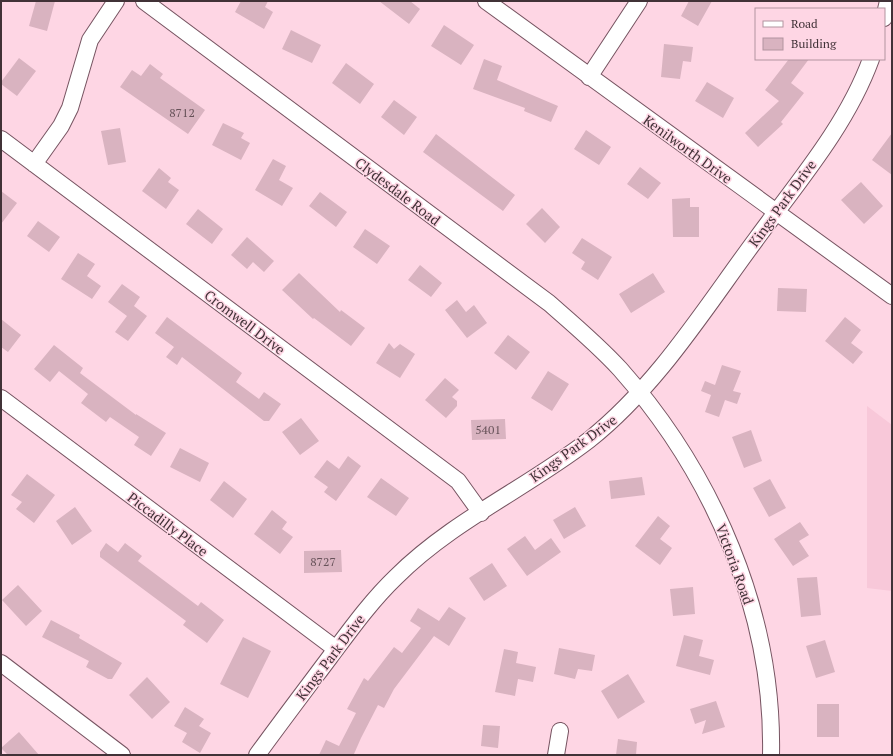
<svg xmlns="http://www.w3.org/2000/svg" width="893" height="756" font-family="'PT Serif',serif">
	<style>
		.built { fill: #f8c8d9 }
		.building { fill: #d9b3c0 }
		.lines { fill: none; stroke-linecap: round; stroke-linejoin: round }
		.minor-casing { stroke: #765461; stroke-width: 18 }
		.minor { stroke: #fff; stroke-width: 16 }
		.labels { text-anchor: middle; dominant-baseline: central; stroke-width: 3; stroke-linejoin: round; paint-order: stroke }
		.number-label { font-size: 12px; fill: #675259 }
		.street-label { font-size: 14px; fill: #413237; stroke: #fed6e4 }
	</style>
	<rect width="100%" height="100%" fill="#fed6e4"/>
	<!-- built -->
	<path class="built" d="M867,406l25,19v166l-25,-3z"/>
	<!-- building -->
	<path class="building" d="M36,1h19l-8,30 -18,-5z
		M241,1h27l-3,6 8,5 -9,17 -29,-17z
		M379,1h31l10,8 -11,15z
		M689,1h23l-14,25 -17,-10z
		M444,25l30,20 -13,20 -30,-19z
		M291,30l30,15 -9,18 -30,-14z
		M664,44l29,3 -2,15 -8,-1 -3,18 -19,-2z
		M19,58l17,13 -19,25 -16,-12v-2z
		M484,59l18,7 -5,14 61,26 -7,16 -27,-11 1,-3 -52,-19z
		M789,59h20l-18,24 13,10 -23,29 2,2 -25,23 -13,-14 34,-32 -14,-11z
		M346,63l28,21 -14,20 -28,-21z
		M150,64l13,10 -3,4 45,32 -17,24 -68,-47 12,-17 9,6z
		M707,82l27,16 -11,20 -28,-17z
		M394,100l23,17 -13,18 -23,-18z
		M223,123l21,10 -3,5 9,5 -9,17 -29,-15z
		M120,128l6,34 -18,3 -7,-34z
		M586,130l25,17 -12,18 -25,-16z
		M892,133v42l-20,-15z
		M436,134l79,61 -12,16 -80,-59z
		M273,159l13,7 -7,14 14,8 -11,18 -27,-16z
		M640,167l21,16 -13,16 -21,-15z
		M159,168l12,10 -3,4 11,8 -13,19 -24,-18z
		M861,182l22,24 -19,18 -23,-24z
		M1,191l16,12 -16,21z
		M320,192l27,20 -11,15 -27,-21z
		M690,198v9h9v30h-26l-1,-38z
		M542,208l18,19 -15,16 -19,-19z
		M198,209l25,20 -11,15 -26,-20z
		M38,221l22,16 -11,15 -22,-16z
		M365,229l25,17 -13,18 -24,-17z
		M247,237l27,24 -10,11 -11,-10 -6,7 -16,-14z
		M582,238l30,19 -14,23 -17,-11 4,-7 -13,-9z
		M78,253l17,11 -8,12 14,10 -9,13 -31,-20z
		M420,265l22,18 -11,14 -23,-17z
		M299,273l41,39 1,-2 24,18 -14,18 -37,-28 -1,1 -31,-29z
		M653,273l12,19 -34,21 -12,-19z
		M122,284l18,13 -6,9 13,10 -19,25 -13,-9 12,-16 -19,-14z
		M778,288l29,1 -1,23 -29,-1z
		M457,300l9,12 8,-7 13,18 -20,15 -22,-28z
		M167,317l75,56 -6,9 23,17 5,-7 17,12 -12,17h-5l-82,-64 -5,8 -11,-8 8,-10 -19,-14z
		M845,317l16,13 -10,13 12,9 -10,12 -28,-23z
		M1,319l20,16 -13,17 -7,-5z
		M508,335l22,17 -14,18 -22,-17z
		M389,343l5,6 6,-5 15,10 -15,24 -24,-15z
		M54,345l29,23 -3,5 56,42v-1l30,19 -15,23 -17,-11 5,-8 -29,-20 -4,5 -25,-19 7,-9 -29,-23 -9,11 -16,-13z
		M722,365l19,6 -8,20 8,2 -4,11 -12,-4 -6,17 -14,-5 6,-17 -10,-4 4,-10 10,4z
		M548,371l21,13 -17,27 -21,-13z
		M445,378l14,12 -7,7 5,4v5l-11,12 -21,-18z
		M301,418l18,23 -19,14 -18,-23z
		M505,419l1,20 -34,1 -1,-20z
		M751,430l11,31 -18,7 -12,-31z
		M180,448l29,15 -9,19 -30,-15z
		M348,456l13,10 -25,35 -12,-9 4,-5 -14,-10 13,-17 12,9z
		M27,474l28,21 -21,28 -18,-14 6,-7 -11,-7z
		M642,477l3,18 -34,4 -2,-18z
		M381,478l28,20 -13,18 -29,-19z
		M770,479l16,29 -17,9 -16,-29z
		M224,481l23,18 -14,19 -23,-18z
		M75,507l17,24 -20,14 -16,-24z
		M575,507l11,19 -22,13 -11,-19z
		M272,510l15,12 -5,7 11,8 -13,17 -26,-20z
		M658,516l12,10 -10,13 12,9 -12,17 -25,-19z
		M800,522l9,13 -10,6 10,15 -16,10 -19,-27z
		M525,536l10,14 16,-12 10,14 -34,24 -20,-27z
		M106,543l12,9 7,-9 17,13 -4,5 60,45 3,-4 23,18 -17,23 -24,-18 3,-4 -86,-64v-5z
		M341,550l1,22 -38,1v-22z
		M492,563l15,23 -23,15 -15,-23z
		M817,577l4,38 -20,2 -4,-39z
		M18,585l24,26 -16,15 -24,-26z
		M693,587l2,27 -22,2 -3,-27z
		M449,607l17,11 -17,28 -15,-10 -40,53 -10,19 -6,-3 -17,33 -7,16 2,1h-37l7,-15 13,6 17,-33 -9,-4 17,-31 4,3 26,-34 8,6 19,-25 -11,-7 8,-13 21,13z
		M51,620l29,15 -1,3 43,25 -10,16h-4l-22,-12 3,-6 -47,-24z
		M684,635l19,5 -4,16 15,4 -4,15 -34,-9z
		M243,637l28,14 -23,47 -28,-14z
		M825,640l10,32 -19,6 -10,-32z
		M559,648l36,7 -3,16 -14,-2 -3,10 -21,-5z
		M504,649l14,3 -2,11 20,4 -3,15 -15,-3 -3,17 -20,-4z
		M628,674l17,28 -27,17 -17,-28z
		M147,677l23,25 -18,17 -23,-24z
		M716,701l9,26 -23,7 4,-14 -11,4 -5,-15z
		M817,704h22v33h-22z
		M185,707l19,12 -5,7 12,7 -11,20 -18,-11 5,-9 -13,-7z
		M483,725l17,1 -2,22 -17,-2z
		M19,732l20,23h-31l-7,-7z
		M618,739l19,3 -1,13h-20z"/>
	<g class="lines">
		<defs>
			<path id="minor" d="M144,1l405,302c24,21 49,42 71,66 93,105 154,244 151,386
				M486,1l406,295
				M884,18l4,-17
				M589,77l50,-76
				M1,139l457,342 23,32
				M34,164l27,-38 9,-18 20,-68 26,-39
				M1,398l335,251
				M1,663l121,92
				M257,755c24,-33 49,-66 73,-98 21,-28 41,-56 66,-80 56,-56 131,-89 193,-137 69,-55 116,-132 168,-202 41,-56 90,-113 114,-179
				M556,755l4,-24"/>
		</defs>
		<!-- minor casing -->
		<use href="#minor" class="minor-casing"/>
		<!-- minor -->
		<use href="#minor" class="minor"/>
	</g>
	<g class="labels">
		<!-- number labels -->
		<g class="number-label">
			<text x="182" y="112">8712</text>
			<text x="488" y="429">5401</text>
			<text x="323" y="561">8727</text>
		</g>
		<!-- street labels -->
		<g class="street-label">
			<text transform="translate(688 149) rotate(36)">Kenilworth Drive</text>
			<text transform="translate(398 191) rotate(37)">Clydesdale Road</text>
			<text transform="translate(782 203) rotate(-54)">Kings Park Drive</text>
			<text transform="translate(245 322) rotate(37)">Cromwell Drive</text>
			<text transform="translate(573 448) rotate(-36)">Kings Park Drive</text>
			<text transform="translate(168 524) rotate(37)">Piccadilly Place</text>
			<text transform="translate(735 564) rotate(70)">Victoria Road</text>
			<text transform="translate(330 657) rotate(-53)">Kings Park Drive</text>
		</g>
	</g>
	<!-- border -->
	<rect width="893" height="756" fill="none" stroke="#413237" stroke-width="4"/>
	<!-- legend -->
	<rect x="755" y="8" width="130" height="52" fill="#fed6e4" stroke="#b2949f"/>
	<rect x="763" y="21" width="20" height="6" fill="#ffffff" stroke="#b2949f"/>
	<text x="791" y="28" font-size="12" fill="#413237">Road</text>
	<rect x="763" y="38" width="20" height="12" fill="#d9b3c0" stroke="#b2949f"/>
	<text x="791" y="48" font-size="12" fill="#413237">Building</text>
</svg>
